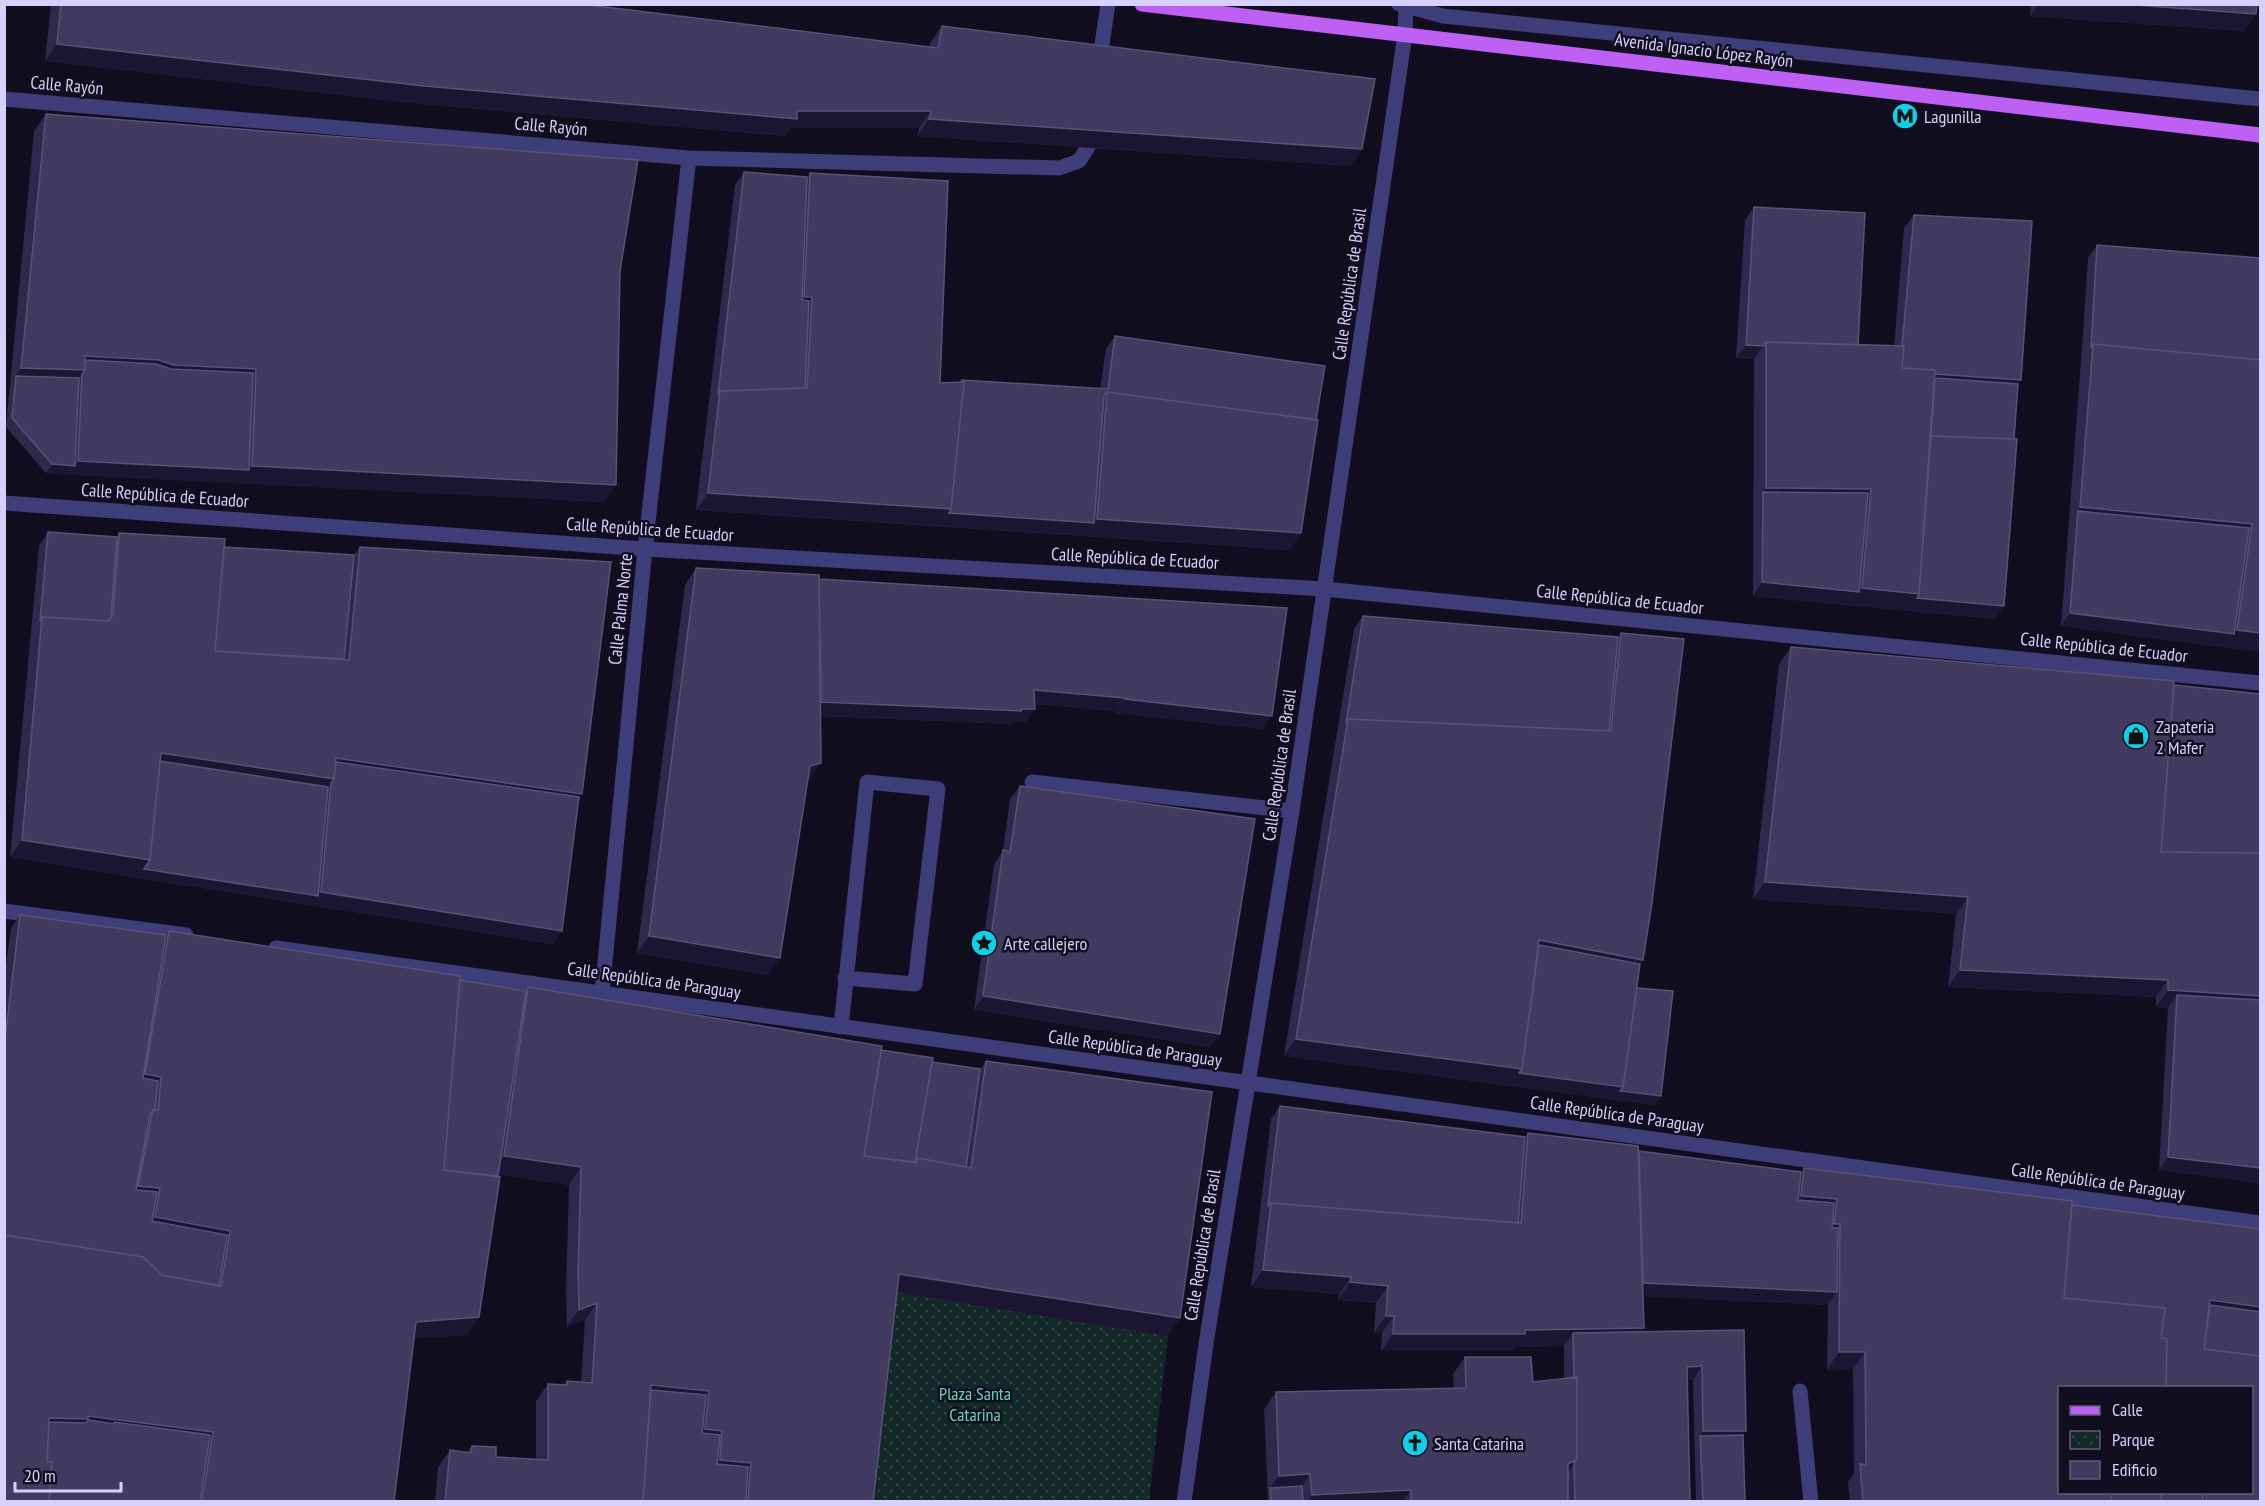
<svg xmlns="http://www.w3.org/2000/svg" width="2265" height="1506" font-family="'PT Sans Narrow',sans-serif">
	<style>
		.park { fill: url(#park-dots) }
		.lines { fill: none; stroke-linecap: round; stroke-linejoin: round }
		.service { stroke: #403d7b; stroke-width: 15 }
		.minor { stroke: #403d7b; stroke-width: 15 }
		.tertiary { stroke: #403d7b; stroke-width: 15 }
		.primary { stroke: #bd60f3; stroke-width: 15 }
		.wall { fill: #30294c; fill-rule: evenodd }
		.shaded-wall { fill: #1c1632 }
		.building { fill: #413b5f; stroke: #595277; stroke-width: 1.5 }
		.labels { text-anchor: middle; dominant-baseline: central; stroke-width: 5; stroke-linejoin: round; paint-order: stroke }
		.street-label { font-size: 18px; fill: #d6d0fb; stroke: #110e1f }
		.poi-label { font-size: 18px; fill: #d6d0fb; stroke: #110e1f; text-anchor: start }
		.park-label { font-size: 18px; fill: #62d5b9; stroke: #110e1f }
	</style>
	<defs>
		<pattern id="park-dots" width="8" height="8" patternUnits="userSpaceOnUse" patternTransform="scale(1.5)"><rect width="8" height="8" fill="#122928"/><path d="M2 2h.1M6 6h.1" fill="none" stroke="#344748" stroke-width="1.8" stroke-linecap="round"/></pattern>
	</defs>
	<rect width="100%" height="100%" fill="#110e1f"/>
	<!-- park -->
	<path class="park" d="M887,1291l281,45 -19,165 -286,1z"/>
	<g class="lines">
		<!-- service -->
		<path class="service" d="M1399,4l44,12 817,83
			M1032,782l260,29
			M841,1027l26,-245 71,7 -23,195 -70,-6
			M1800,1391l11,111"/>
		<!-- minor -->
		<path class="minor" d="M1099,64l9,-60
			M4,99l685,59 370,10 20,-7 9,-14
			M4,503l641,46 679,40 936,94
			M4,911l182,24
			M276,948l1984,275
			M602,993l43,-444 44,-391"/>
		<!-- tertiary -->
		<path class="tertiary" d="M1184,1502l23,-165 85,-526 113,-777 1,-30"/>
		<!-- primary -->
		<path class="primary" d="M1142,4l1118,131"/>
	</g>
	<!-- wall -->
	<path class="wall" d="M51,4h530l349,43v-4l12,-17 420,123 -12,17 -433,-30 2,-8h-128l-6,8 -373,-33 -367,-42z
		M2031,4h226l-13,27 -214,-15z
		M46,114l574,157 -16,231 -558,-29 -40,-46 28,-296z
		M744,172l63,5 3,-4 130,210 20,-1 2,-2 138,9 6,-40 9,-13 201,84 -15,113 -12,17 -593,-40 39,-325z
		M1754,207l104,138 36,1 10,-118 10,-13 104,169 -14,222 -9,13 -242,-23 1,-237 -18,-1 9,-138z
		M2097,245l163,13v394l-199,-26 20,-265 7,-103z
		M48,532l69,5 2,-4 105,14 130,8 6,-8 219,250 -26,147 -543,-87 29,-311z
		M696,568l123,11 444,150 -148,-16 1,-2 -81,-7 -9,18h-13l-1,2 -191,-8v47l-12,17h-1l-28,178 -12,17 -131,-22 48,-368z
		M1363,616l255,21 3,-4 22,327 -3,4 -3,24 24,108 -6,9 -371,-49 70,-427z
		M1791,647l383,38 86,498 -101,-13 9,-162 -12,-1v-10l-208,-10 8,-73 -203,-15 26,-235z
		M1020,786l200,248 -10,13 -236,-37 20,-146 9,-13 7,-52z
		M20,915l146,20 3,-4 357,60 2,-4 353,63 51,12 48,7 6,-8 182,275 -271,-43 -24,209h-438l3,-35 12,-17 17,2 5,-6 24,11 40,2v-58l12,-17h16l3,-3 14,1 4,-62 -18,7 -1,-38 3,-104 -70,-11 -20,143 -12,18 -53,3 -20,164h-390v-521l7,-53z
		M1280,1106l245,31 3,-4 110,13 1,5 162,21 3,-4 268,33v4l188,24v273h-410l-2,-20 6,-8 -1,-105 -26,1 1,-66 -1,1 -184,-9 1,32 -3,4 103,-2 2,101 -3,4 2,67h-49l-3,-122h-6l3,122h-422l-4,-93 12,-17 178,-3 -1,-15 12,-17h66l2,25 31,-3v-33l-49,1 -2,4h-132l1,-18h-8l2,-30 -38,-3 1,-6 -88,-7 20,-168zM2060,1388h192v104h-192z"/>
	<!-- shaded-wall -->
	<path class="shaded-wall" d="M2038,4h83l135,10 -12,17 -214,-15z
		M57,44l740,67h134l-12,17h-128l-6,8 -373,-33 -367,-42z
		M929,119l433,30 -12,17 -433,-30z
		M804,297h8l-12,17h-8z
		M1746,345l17,1 -9,13 -18,-1z
		M85,356l74,4 97,9 -12,17 -162,-12 -9,13 -57,-11 -7,9 12,-17z
		M1900,372l121,8 -9,13z
		M78,461l171,9 3,-4 364,19 -12,17 -535,-27z
		M52,464l23,2 -6,9 -23,-2z
		M1766,488l105,1 -12,17 -96,-14z
		M708,493l243,16 -12,17 -243,-16z
		M2080,507l172,17 -12,17 -162,-30z
		M949,513l145,10 3,-4 204,14 -12,17 -350,-24z
		M1762,582l97,10 3,-4 57,6 85,12 -9,13 -242,-23z
		M2070,613l164,21 3,-4 23,3v19l-199,-26z
		M1034,690l91,8 -9,13 -91,-8z
		M1125,699l147,17 -9,13 -148,-16z
		M817,702l205,7h13l-9,13h-13l-1,2 -204,-9z
		M161,753l173,26 -12,17 -168,-26z
		M336,758l246,36 -12,17 -238,-35z
		M821,763l-12,17 -11,3 12,-17z
		M22,840l128,20 168,36 -7,9 -301,-48z
		M1765,882l203,15 -12,17 -203,-15z
		M321,892l241,39 -9,13 -242,-39z
		M649,936l131,22 -12,17 -131,-22z
		M1539,940l104,20 -12,17 -96,-18z
		M1960,970l208,10 -12,17 -208,-10z
		M2168,990l92,6v18l-83,-19 -9,13 -12,-1z
		M983,996l237,38 -10,13 -236,-37z
		M1296,1039l226,30 101,18 38,9 -6,9 -371,-49z
		M145,1074l16,3 -12,17 -16,-3z
		M504,1156l77,11 -12,18 -77,-12z
		M2168,1157l92,11v15l-101,-13z
		M138,1186l22,2 -12,18 -22,-3z
		M1801,1196l36,3 -12,17 -36,-3z
		M155,1217l75,14 -12,17 -75,-14z
		M1834,1224h6l-11,17h-7z
		M1263,1270l88,7 -12,17 -88,-7z
		M899,1274l281,44 -12,18 -281,-45z
		M1350,1282l38,4 -12,17 -38,-3z
		M1640,1283l197,9 -10,13 -197,-9z
		M2210,1300l50,7v15l-54,-8z
		M597,1303l-12,17 -18,7 12,-17z
		M1386,1316h8l-12,17h-8z
		M479,1317l-12,18 -63,4 12,-17z
		M1644,1328l-12,17 -59,-12 -9,13 -49,1 -2,4h-132l12,-17z
		M1839,1352h26l-12,17 -26,1z
		M1702,1366l-9,14h-15l9,-13z
		M651,1385l58,6 -12,17 -48,-19z
		M88,1416l125,16 -12,17 -155,-14 3,-17z
		M705,1429l17,2 -12,17 -17,-2z
		M1703,1431h43l-9,13 -37,-8z
		M1577,1459l-11,17 2,-12z
		M720,1460l31,3 -12,17 -31,-3z
		M1310,1474l-11,17 -29,-3 9,-12z
		M1411,1490l-8,12h-95l4,-7z"/>
	<!-- building -->
	<path class="building" d="M61,4h520l357,44 4,-22 433,53 -13,70 -433,-30 2,-8h-134v8l-373,-33 -367,-42z
		M2121,4h136l-1,10z
		M46,114l592,46 -18,111 -4,214 -364,-19 4,-97 -83,-4 -14,-5 -74,-4v14l-64,-2z
		M744,172l63,5 -5,123 7,1 -4,87 -85,3 -2,4z
		M810,173l138,8 -8,202 24,-1 -13,127 -243,-16 12,-102 87,-3 5,-91h-8z
		M1754,207l111,6 -7,132 -92,-3 -3,4 -17,-1z
		M1914,215l118,6 -11,159 -86,-6v-4l-33,-2 2,-22h-2z
		M2097,245l163,13v102l-167,-16 -2,4z
		M1115,336l210,30 -9,54 -209,-28 -3,4 -10,127 -145,-10 2,-4 13,-127h-3l1,-2 146,9z
		M1766,342l138,4 -2,22 33,2 -16,224 -57,-6 9,-99 -105,-1z
		M2093,344l167,16v273l-23,-3 15,-106 -172,-17z
		M85,360l71,4 15,5 82,4 -4,97 -171,-9 4,-87 3,-4z
		M16,376l63,2 -4,88 -23,-2 -40,-46z
		M1935,378l83,6 -4,55 -83,-3z
		M1107,392l211,28 -17,113 -204,-14z
		M1931,436l86,3 -13,167 -87,-8 2,-4z
		M1763,492l105,1 -9,99 -97,-10z
		M2078,511l171,17 -15,106 -164,-21z
		M48,532l69,5 -6,81 -2,3 -67,-4 -2,4z
		M119,533l106,6 -10,112 87,6 47,3 11,-113 251,15 -29,232 -246,-36 -2,21 -173,-26 -11,107 -128,-20 20,-223 67,4 4,-6z
		M224,547l130,8 -10,104 -129,-8z
		M696,568l123,7 2,188 -11,3 -30,192 -131,-22z
		M819,579l468,29 -15,108 -147,-17v-1l-91,-8 1,19h-13l-1,2 -200,-9z
		M1363,616l255,21 -9,94 -261,-12 -2,4z
		M1621,633l63,6 -32,264 -9,57 -104,-20 -17,129 -226,-30 52,-320 263,12z
		M1791,647l383,34 -13,171 99,1v143l-92,-6v-10l-208,-10 8,-73 -203,-15z
		M2174,685l86,9v159l-99,-1z
		M160,761l168,26 -10,109 -174,-27 6,-9z
		M336,762l243,35 -17,134 -241,-39 10,-109 3,-4z
		M1020,786l235,33 -35,215 -237,-38 20,-146 7,2z
		M20,915l146,20 -23,143 15,3 -3,29h-2l-3,4 -14,76 21,2 -5,29 75,14 -8,51 -57,-11 -19,-18 -139,-22v-188z
		M169,931l291,45 -16,194 56,7 -21,140 -63,5 -22,180h-192l11,-70 -125,-16v3l-39,-1 -2,44h5l-3,40h-45v-267l139,22 19,18 59,11 9,-55 -75,-14 5,-29 -22,-2 15,-76h5l3,-33 -16,-3z
		M1539,945l101,19 -17,123 -104,-14 3,-4z
		M460,980l66,11 -28,185 -54,-6z
		M528,987l354,59 -18,110 53,7 1,-5 53,10 15,-107 226,31 -32,226 -281,-44 -26,228h-125l3,-39 -31,-3 2,-29 -17,-2 4,-38 -58,-6 -8,117h-198l5,-52 21,3 1,-7 24,1v10l52,3v-76l19,1v-4l25,2 5,-80 -18,7 -1,-38 3,-105 -77,-11z
		M1637,988l36,3 -12,105 -41,-5 3,-4z
		M2177,995l83,5v168l-92,-11z
		M881,1050l52,8 -18,104 -51,-6z
		M932,1062l48,7 -14,98 -48,-9 -3,4z
		M1280,1106l245,31 -7,86 -247,-20 -3,3z
		M1528,1133l110,13 6,182 -119,2v4h-132l1,-18h-8l2,-30 -38,-4 1,-5 -88,-7 8,-67 250,20z
		M1639,1151l162,21 -3,28 36,3 -2,25h6l-1,64 -194,-9z
		M1804,1168l268,33 -8,97 101,10 -4,30 6,1 -1,49h-106v104h52l-1,10h-248l-3,-38 6,1 -1,-113h-26l1,-128h-6l3,-25 -36,-3z
		M2072,1205l188,24v78l-50,-7 -6,49 56,7v146h-54v-10h46v-104h-86l1,-49 -6,-1 4,-30 -101,-10z
		M2210,1305l50,7v44l-56,-7z
		M1744,1330l2,101h-43l-1,-65 -15,1 3,135h-115l-1,-39 3,-4v-82l-3,1 -1,-45z
		M1465,1357h66l2,25 44,-5v82l-9,5v38h-157v-12l-99,5 -2,-21 -31,2 -3,-84 190,-4z
		M651,1390l55,5 -4,38 18,2 -3,29 31,3 -2,35h-103z
		M88,1420l26,4v-2l96,13 -10,67h-151l3,-40h-5l2,-40 37,1z
		M1743,1435l2,67h-42l-3,-66z
		M1302,1486l1,16h-32l-1,-14z
		M2112,1492h49v10h-50z
		M2161,1492h42v10h-42z"/>
	<!-- icons -->
	<defs>
		<symbol id="metro-disc" viewBox="-11 -11 22 22"><circle r="9.5" fill="#11d0e6" stroke="#110e1f"/><path d="M-5.5 5V-5H-3L0 0L3-5H5.5V5H3V-.5L0 4L-3-.5V5Z" fill="#111"/></symbol>
		<symbol id="shop-disc" viewBox="-11 -11 22 22"><circle r="9.5" fill="#11d0e6" stroke="#110e1f"/><path d="M-5-2.5h2.3a2.7 3.5 0 0 1 5.4 0H5L5.5 6h-11ZM-1.5-2.5h3a1.5 2.3 0 0 0-3 0Z" fill="#111"/></symbol>
		<symbol id="sight-disc" viewBox="-11 -11 22 22"><circle r="9.5" fill="#11d0e6" stroke="#110e1f"/><path d="M0-6L1.8-2.2L6-1.7L2.9 1.2L3.7 5.4L0 3.3L-3.7 5.4L-2.9 1.2L-6-1.7L-1.8-2.2Z" fill="#111"/></symbol>
		<symbol id="church-disc" viewBox="-11 -11 22 22"><circle r="9.5" fill="#11d0e6" stroke="#110e1f"/><path d="M-1.2-6h2.4v3.5h3.3v2.4h-3.3V6h-2.4V-.1h-3.3v-2.4h3.3Z" fill="#111"/></symbol>
	</defs>
	<g fill-rule="evenodd">
		<use href="#metro-disc" x="1890" y="101" width="30" height="30"/>
		<use href="#shop-disc" x="2121" y="721" width="30" height="30"/>
		<use href="#sight-disc" x="969" y="928" width="30" height="30"/>
		<use href="#church-disc" x="1400" y="1428" width="30" height="30"/>
	</g>
	<g class="labels">
		<!-- street labels -->
		<g class="street-label">
			<text transform="translate(1704 50) rotate(7)">Avenida Ignacio López Rayón</text>
			<text transform="translate(67 85) rotate(5)">Calle Rayón</text>
			<text transform="translate(551 126) rotate(5)">Calle Rayón</text>
			<text transform="translate(1349 284) rotate(-82)">Calle República de Brasil</text>
			<text transform="translate(165 495) rotate(4)">Calle República de Ecuador</text>
			<text transform="translate(650 529) rotate(4)">Calle República de Ecuador</text>
			<text transform="translate(1135 558) rotate(3)">Calle República de Ecuador</text>
			<text transform="translate(1620 599) rotate(6)">Calle República de Ecuador</text>
			<text transform="translate(620 609) rotate(-84)">Calle Palma Norte</text>
			<text transform="translate(2104 647) rotate(6)">Calle República de Ecuador</text>
			<text transform="translate(1279 765) rotate(-82)">Calle República de Brasil</text>
			<text transform="translate(654 980) rotate(8)">Calle República de Paraguay</text>
			<text transform="translate(1135 1048) rotate(8)">Calle República de Paraguay</text>
			<text transform="translate(1617 1114) rotate(8)">Calle República de Paraguay</text>
			<text transform="translate(2098 1181) rotate(8)">Calle República de Paraguay</text>
			<text transform="translate(1202 1245) rotate(-81)">Calle República de Brasil</text>
		</g>
		<!-- poi labels -->
		<g class="poi-label">
			<text x="1924" y="116">Lagunilla</text>
			<text x="2156" y="726">Zapateria<tspan x="2156" dy="21">2 Mafer</tspan></text>
			<text x="1004" y="943">Arte callejero</text>
			<text x="1434" y="1443">Santa Catarina</text>
		</g>
		<!-- park labels -->
		<g class="park-label">
			<text x="975" y="1393">Plaza Santa<tspan x="975" dy="21">Catarina</tspan></text>
		</g>
	</g>
	<!-- border -->
	<rect width="2265" height="1506" fill="none" stroke="#d6d0fb" stroke-width="12"/>
	<!-- legend -->
	<rect x="2058" y="1386" width="195" height="108" fill="#110e1f" stroke="#605c77" stroke-width="1.5"/>
	<rect x="2070" y="1406" width="30" height="9" fill="#bd60f3" stroke="#605c77" stroke-width="1.5"/>
	<text x="2112" y="1416" font-size="18" fill="#d6d0fb">Calle</text>
	<rect x="2070" y="1431" width="30" height="18" fill="url(#park-dots)" stroke="#605c77" stroke-width="1.5"/>
	<text x="2112" y="1446" font-size="18" fill="#d6d0fb">Parque</text>
	<rect x="2070" y="1461" width="30" height="18" fill="#413b5f" stroke="#605c77" stroke-width="1.5"/>
	<text x="2112" y="1476" font-size="18" fill="#d6d0fb">Edificio</text>
	<!-- scale -->
	<path d="M15 1482v9h106v-9" fill="none" stroke="#d6d0fb" stroke-width="3"/>
	<text x="24" y="1482" font-size="18" fill="#d6d0fb" stroke="#110e1f" stroke-width="4.5" paint-order="stroke">20 m</text>
</svg>
